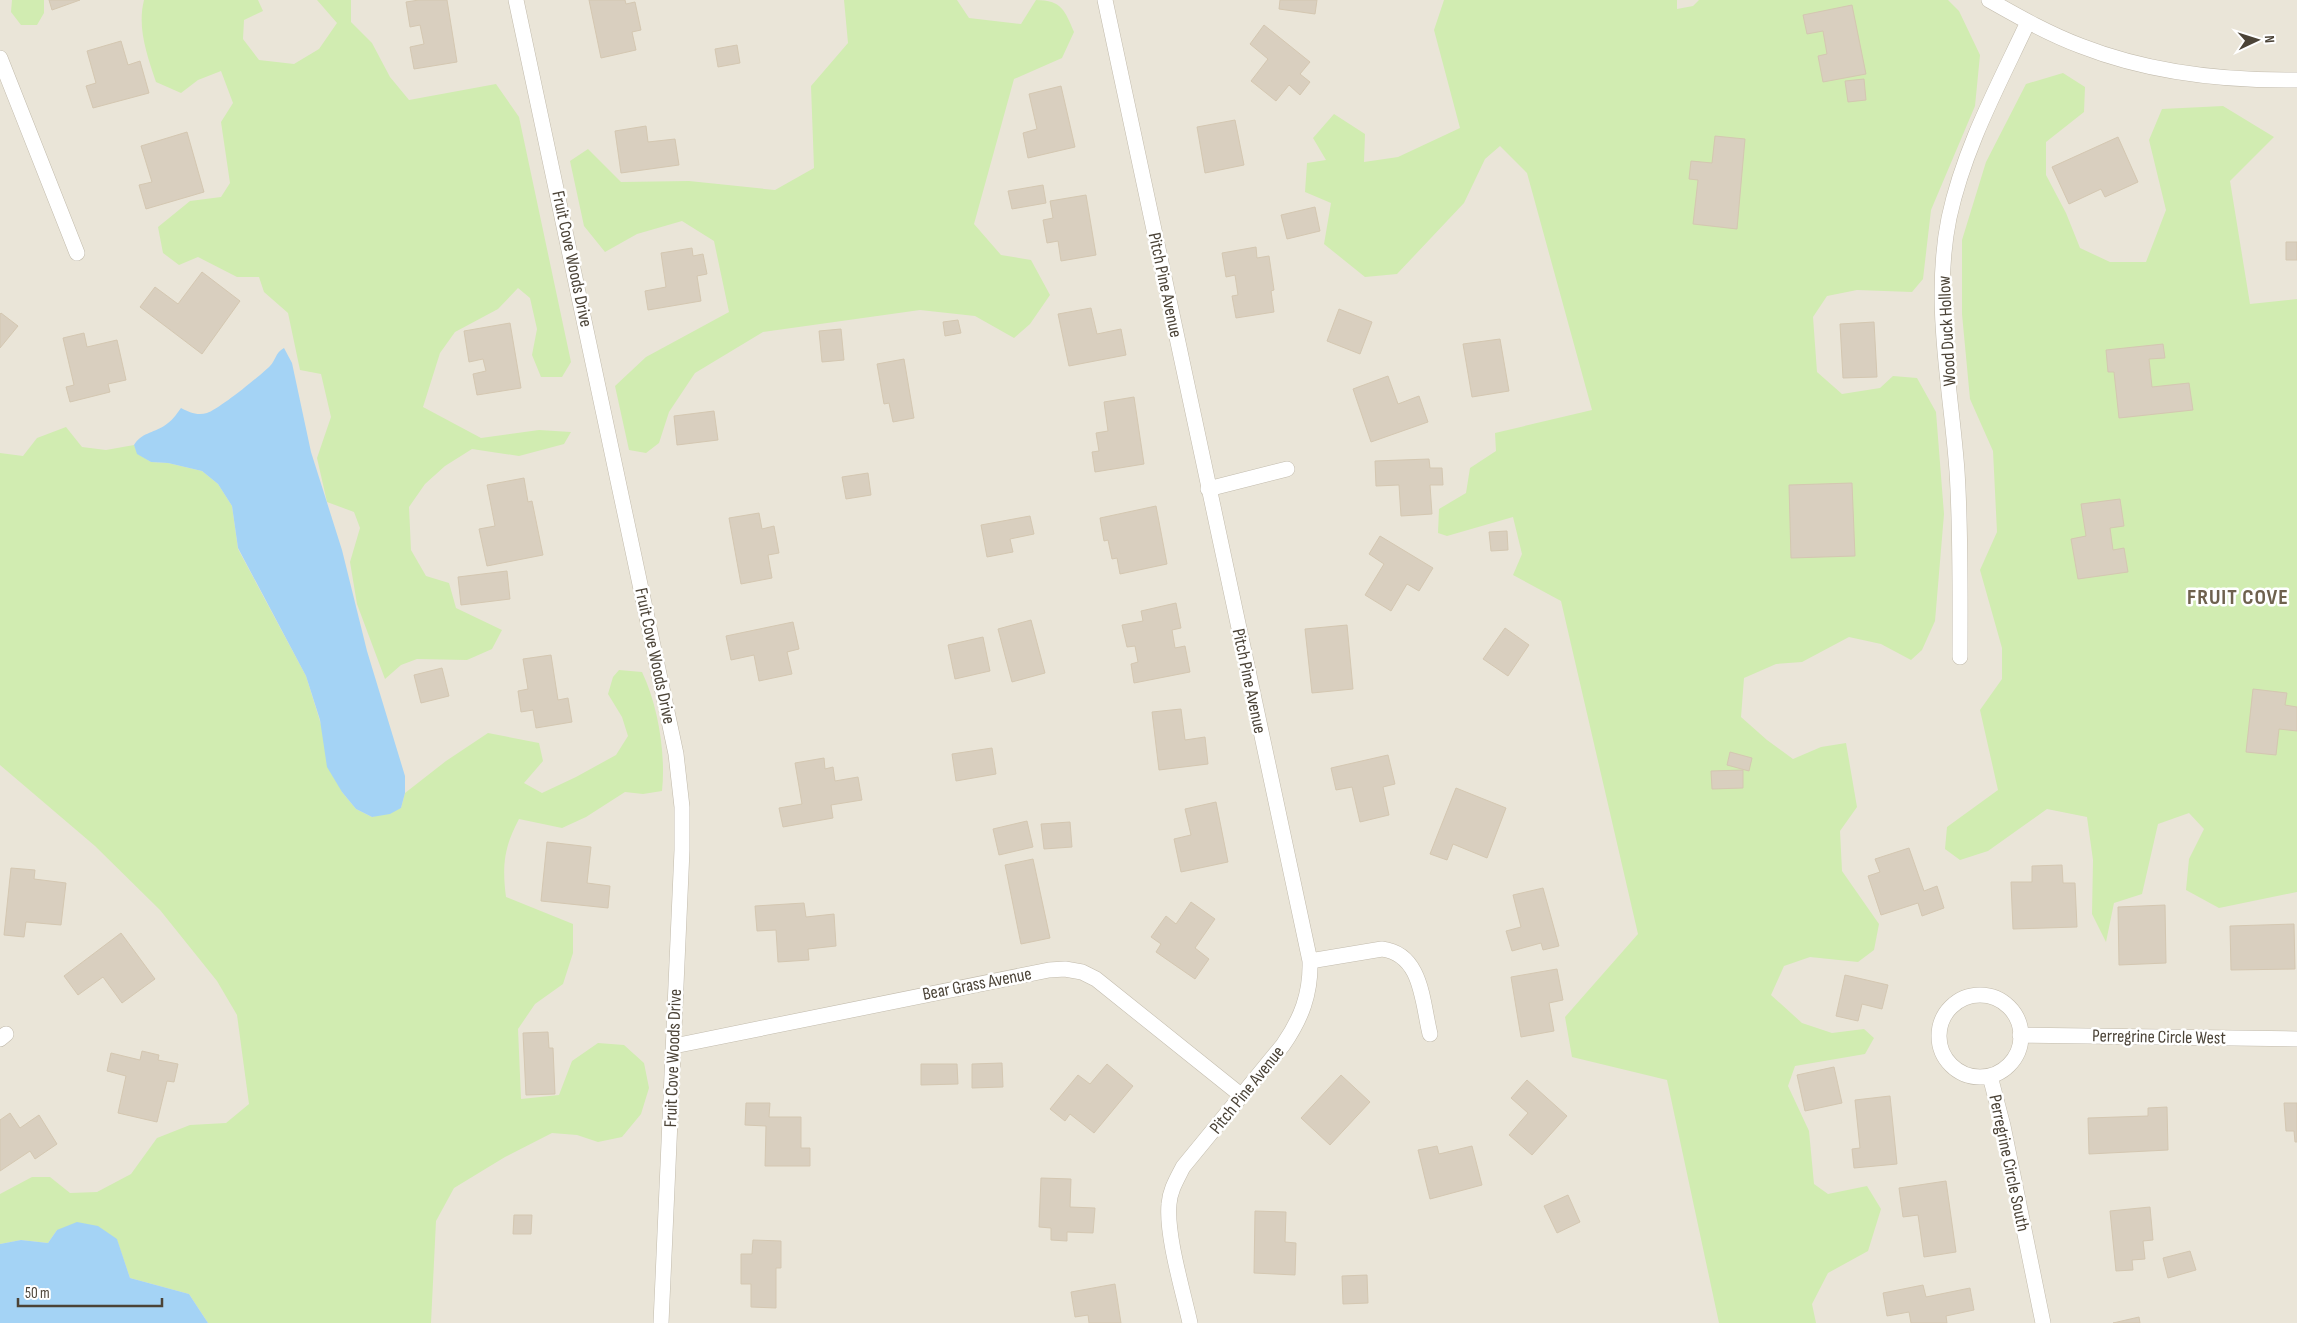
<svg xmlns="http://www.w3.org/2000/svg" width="2297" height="1323" font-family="'Sofia Sans Condensed',sans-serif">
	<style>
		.residential { fill: #eae5d8 }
		.green { fill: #d1ecb1 }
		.water { fill: #a4d3f5 }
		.building { fill: #d9cfbf; stroke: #d4c7b1 }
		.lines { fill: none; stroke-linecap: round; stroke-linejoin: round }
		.street-casing { stroke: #c2bbac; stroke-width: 16 }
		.street { stroke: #fff; stroke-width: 15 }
		.labels { text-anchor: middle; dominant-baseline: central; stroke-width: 5; stroke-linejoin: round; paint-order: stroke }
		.street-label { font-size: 18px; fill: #4b4337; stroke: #fff }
		.district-label { font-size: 22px; font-weight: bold; letter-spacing: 1px; fill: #6e614e; stroke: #fff }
	</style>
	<rect width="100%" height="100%" fill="#f6f2ea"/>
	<!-- residential -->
	<path class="residential" d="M0,0h2297v1323h-2297z"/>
	<!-- green -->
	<path class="green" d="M12,0h32v13l-7,12h-16l-10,-13z
		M144,0h114l5,11 -19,9 -1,19 16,21 35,4 25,-15 18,-26 -20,-23h34v22l21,21 18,34 19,23 87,-16 23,33 52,245 -9,15h-21l-9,-22 5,-26 -7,-31 -12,-10 -20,21 -43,23 -15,21 -17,54 58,31 58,-8 32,2 -7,12 -45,12 -47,-7 -27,17 -20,18 -16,23 2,43 15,26 23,7 7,25 46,22 -10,19 -25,11 -50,-1 -16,6 -16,14 -28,-75 -7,-42 10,-34 -6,-16 -27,-10 -10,-44 14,-41 -10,-43 -21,-4 -12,-57 -24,-21 -5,-15h-22l-39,-20 -19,8 -16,-12 -5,-26 32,-26 31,-4 9,-14 -9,-61 12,-19 -12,-32 -23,9 -17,13 -25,-11c-9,-27 -19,-54 -12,-82z
		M844,0h113l12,18 52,6 15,-24c26,0 29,11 38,32l-12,26 -48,21 -40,145 27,31 30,5 19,35 -20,29 -16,14 -39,-22 -55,-6 -157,22 -68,41 -26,39 -10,31 -13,10 -17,-3 -14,-64 31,-29 83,-45 -15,-71 -32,-20 -45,13 -32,18 -21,-26 -14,-65 18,-12 33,33 68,-1 86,9 39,-22 -3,-82 37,-43z
		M1444,0h233v9l16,-3 6,-6h249l11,11 21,44 -5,51 -44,104 -8,69 -11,13 -55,-2 -30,6 -14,21 4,55 25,22 38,-6 13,-12 24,2 19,34 8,102 -9,107 -13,29 -11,10 -30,-16 -32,-7 -47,25 -26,2 -32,14 -3,39 26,23 26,19 28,-12 25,-4 11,64 -17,24 2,40 37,53 -5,26 -16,12 -48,-5 -26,9 -13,29 31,28 30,10 32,-4 10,9 -9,16 -70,12 -7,20 21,45 5,53 14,10 39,-8 14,23 -13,42 -40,22 -16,31 4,19h-97l-52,-243 -95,-23 -7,-40 73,-83 -77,-333 -48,-26 9,-21 -9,-37 -66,19 -9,-3 1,-24 27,-16 4,-25 26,-17 -1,-18 97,-23 -65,-237 -27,-27 -15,13 -21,44 -67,71 -32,3 -41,-33 7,-41 -26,-11 2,-29 19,-3 -13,-22 21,-24 31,20 -1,28 34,-5 62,-29 -26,-98z
		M2063,73l22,14 -1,25 -38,30v33l20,38 14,35 30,14h36l20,-52 -17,-70 13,-31 61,-3 51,31 -44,44 20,123 47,-5v593l-78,16 -33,-18 3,-31 15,-30 -15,-16 -31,11 -16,70 -28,9 -8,39 -14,-28 1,-54 -6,-43 -40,-8 -59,42 -28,9 -15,-11 2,-22 51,-37 -18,-80 22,-31v-31l-22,-78 17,-38 -4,-81 -23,-52 -8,-85v-74l24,-78 40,-78z
		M66,427l16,20 24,3 28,-5 4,9 13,8 17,1 34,8 16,13 14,22 6,43 68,127 36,116 14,17 16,8 29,-9 4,-15 41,-32 42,-28 51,10 4,18 -19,22 18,10 34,-16 40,-22 12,-19 -6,-19 -14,-23 5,-17 6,-7 23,2c16,33 24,82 20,119l-19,3 -18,-2 -39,25 -24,11 -43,-9c-15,28 -17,47 -13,78l67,27v29l-10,31 -28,20 -17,25 3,70 38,-4 13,-34 26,-18 26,2 20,18 5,25 -8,26 -19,23 -24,5 -21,-7 -25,-2 -47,24 -51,31 -18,33 -5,102h-223l-19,-29 -59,-16 -13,-38 -60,-10 -9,13 -27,-3 -21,4v-50l32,-17h18l20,16 27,-1 34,-18 26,-36 33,-13 36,-2 23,-19 -12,-89 -20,-34 -57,-71 -65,-64 -95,-81v-312l23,3 14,-18z"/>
	<!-- water -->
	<path class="water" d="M284,348l8,15 19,89 31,98 25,101 38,125v17l-4,15 -11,6 -18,3 -16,-8 -14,-17 -15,-25 -7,-47 -14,-44 -68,-128 -6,-42 -14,-22 -16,-13 -34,-8 -17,-1 -14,-8 -3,-9c7,-12 19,-12 30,-19 8,-5 12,-11 17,-18 8,4 16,8 26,5 11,-3 54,-38 63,-47 6,-6 5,-13 14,-18z
		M77,1222l21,4 19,13 13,39 59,16 19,29h-208v-79l21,-4 27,3 9,-13z"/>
	<!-- building -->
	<path class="building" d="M49,0h31l-28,10z
		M419,0h28l10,62 -43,7 -4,-22 14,-3 -4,-19 -10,2 -4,-25z
		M589,0h36l1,4 9,-2 6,28 -9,2 4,18 -35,8z
		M1280,0h37l-2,14 -36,-5z
		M1852,5l14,69 -43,8 -5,-26 9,-2 -4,-23 -16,3 -4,-19z
		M1264,25l46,37 -10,12 10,8 -10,13 -11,-10 -13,16 -25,-20 17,-22 -18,-15z
		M121,41l7,24 12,-4 9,32 -56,15 -7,-22 10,-3 -9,-32z
		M737,45l3,18 -22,4 -3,-18z
		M1864,79l2,21 -18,2 -3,-21z
		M1061,86l14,61 -47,11 -5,-25 14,-4 -8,-35z
		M1235,120l9,45 -39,8 -8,-46z
		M646,126l2,16 27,-3 4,26 -58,8 -6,-42z
		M187,132l17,60 -58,17 -7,-24 13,-3 -11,-36z
		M1715,136l30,3 -8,90 -44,-5 5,-44 -9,-1 2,-18 21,2z
		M2118,137l20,45 -33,15 -4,-8 -32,15 -17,-37z
		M1043,185l3,18 -34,6 -4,-18z
		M1086,195l10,60 -35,6 -3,-20 -11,2 -4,-23 10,-2 -3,-17z
		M1315,207l5,24 -33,8 -6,-24z
		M2286,242h11v18h-11z
		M1256,247l1,11 12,-2 5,34 -3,1 3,21 -38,6 -4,-22 6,-1 -3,-20 -9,2 -4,-24z
		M692,248l1,8 10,-2 4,20 -10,2 4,25 -53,9 -3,-19 21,-4 -5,-34z
		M202,272l38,29 -38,53 -62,-47 15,-20 23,17z
		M1091,308l6,26 24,-5 5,26 -57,11 -11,-52z
		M1339,309l33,13 -12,32 -33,-13z
		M1,313l17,13 -18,22v-34z
		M958,320l3,13 -16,3 -2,-14z
		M1874,322l3,55 -34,1 -3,-54z
		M510,323l11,65 -44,7 -4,-21 13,-3 -3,-12 -14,3 -5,-31z
		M841,329l3,31 -22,2 -3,-31z
		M84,333l3,14 30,-7 9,40 -18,4 2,8 -40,10 -4,-15 8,-2 -11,-47z
		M1500,339l9,52 -37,6 -9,-53z
		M2163,344l2,14 -16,1 3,28 37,-4 4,27 -74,8 -5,-46h-6l-2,-22z
		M904,359l10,59 -21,4 -4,-19 -5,1 -7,-40z
		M1388,376l10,28 21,-8 9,26 -57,20 -18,-53z
		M1134,397l10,67 -49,8 -3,-20 7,-1 -3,-18 12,-2 -4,-29z
		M714,411l4,29 -41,5 -3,-29z
		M1429,459l1,9h12l1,17h-13l2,29 -31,2 -2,-31 -23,1 -1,-25z
		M868,473l3,22 -25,4 -4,-22z
		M524,478l4,24 4,-1 11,54 -56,11 -8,-37 16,-3 -8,-41z
		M1852,483l3,73 -64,2 -2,-73z
		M2120,499l4,27 -14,2 3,22 11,-2 4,24 -50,7 -7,-40 15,-3 -5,-32z
		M1156,506l11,58 -47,10 -3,-16 -5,1 -4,-19 -4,1 -4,-23z
		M759,513l3,16 12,-3 5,27 -11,2 4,23 -31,6 -12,-66z
		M1030,516l4,18 -24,5 3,13 -26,5 -6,-32z
		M1507,531l1,19 -17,1 -2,-19z
		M1380,536l53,32 -14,23 -12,-7 -16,27 -26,-16 19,-31 -15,-10z
		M507,571l3,28 -49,6 -3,-28z
		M1176,603l5,25 -9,2 3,18 10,-2 5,26 -56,11 -3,-19 7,-2 -3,-16 -8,1 -5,-22 21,-4 -2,-10z
		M1031,620l14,53 -33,9 -14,-53z
		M793,622l6,27 -12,3 5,22 -33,7 -5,-26 -23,5 -5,-24z
		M1347,625l6,64 -41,4 -7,-64z
		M1505,628l24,17 -21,31 -25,-17z
		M983,637l7,34 -35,8 -7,-34z
		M551,655l7,45 10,-2 4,24 -36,6 -3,-18 -12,2 -3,-21 10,-2 -5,-30z
		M442,668l7,28 -28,7 -7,-28z
		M2253,689l34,4 -2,12 12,2v24l-18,-2 -3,26 -30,-3z
		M1181,709l4,31 20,-3 3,27 -49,6 -7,-58z
		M992,748l4,26 -40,7 -4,-27z
		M1730,752l22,6 -3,13 -22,-6z
		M1388,755l7,29 -12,3 6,28 -29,7 -8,-35 -16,3 -5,-22z
		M824,758l1,11 8,-2 2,14 23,-4 4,23 -31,5 2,13 -50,9 -4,-19 23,-4 -7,-41z
		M1743,770v18l-31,1 -1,-18z
		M1456,788l50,20 -19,50 -34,-14 -6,16 -17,-6z
		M1216,802l12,60 -47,10 -7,-33 17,-4 -6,-26z
		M1027,821l6,26 -34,8 -6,-26z
		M1070,822l2,25 -28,2 -3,-25z
		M547,842l44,5 -4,36 23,3 -2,22 -67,-7z
		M1909,848l15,43 13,-5 7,22 -22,8 -4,-13 -37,12 -13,-39 12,-4 -5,-13z
		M1033,859l17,79 -29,6 -16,-79z
		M2062,865l1,18h12l2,44 -64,2 -2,-47h21v-16z
		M11,868l24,2 -1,9 32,4 -5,42 -35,-3 -2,15 -20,-2z
		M1543,888l16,58 -16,4 -2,-7 -29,8 -6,-20 15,-4 -8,-32z
		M1191,902l24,17 -20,29 14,11 -14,20 -39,-27 5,-8 -10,-7 15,-21 10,8z
		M804,903l2,14 28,-3 2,32 -28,3 1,11 -31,2 -2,-32 -19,1 -2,-25z
		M2165,905l1,58 -47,2 -1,-58z
		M2294,924l1,45 -64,1 -1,-44z
		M121,933l34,46 -33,24 -19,-26 -25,18 -14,-19z
		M1557,969l6,31 -14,3 5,28 -33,6 -10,-60z
		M1845,975l43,10 -6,24 -20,-5 -4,17 -22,-5z
		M548,1032l1,16h4l2,46 -29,1 -3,-62z
		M142,1051l17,4 -1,5 20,4 -4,18 -7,-1 -10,41 -39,-9 8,-37 -19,-5 4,-18 29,7z
		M1002,1063l1,24 -31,1v-24z
		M921,1064h36l1,20 -37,1z
		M1107,1064l26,22 -39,47 -24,-19 -5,7 -15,-12 28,-34 12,9z
		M1834,1067l8,36 -37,8 -8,-36z
		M1341,1075l29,27 -40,43 -29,-27z
		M1527,1080l40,36 -35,39 -23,-20 19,-22 -17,-15z
		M1890,1096l7,68 -43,4 -2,-19 8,-1 -5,-48z
		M746,1103h24l-1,14h32v31h9v18h-45l1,-40 -21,-1z
		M2284,1103h13v39h-2l-1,-11h-8z
		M2167,1107l1,43 -79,4 -1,-36 60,-2v-8z
		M10,1113l10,15 19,-13 18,29 -22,15 -5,-8 -30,20v-51z
		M1437,1146l2,8 33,-8 10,39 -52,14 -12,-49z
		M1041,1178l30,1 -1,28 25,1 -2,25 -26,-1v9l-16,-1v-12l-12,-1z
		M1946,1181l10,71 -32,5 -6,-42 -15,2 -4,-29z
		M1568,1195l12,27 -23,11 -13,-27z
		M2150,1207l3,33 -10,1 2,18 -13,1 1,10 -17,1 -6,-60z
		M1255,1211l31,1 -1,30 11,1 -1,32 -41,-2z
		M514,1215h18l-1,19h-18z
		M753,1240l28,1v27h-5v40l-25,-1v-23h-10v-30h11z
		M2190,1251l6,19 -28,8 -5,-20z
		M1367,1275l1,28 -25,1 -1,-28z
		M1115,1284l6,39h-32l-1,-8 -13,2 -4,-25z
		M1923,1285l3,12 44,-9 4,22 -28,6 1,7h-36l-2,-11 -22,4 -4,-23z
		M2139,1317l1,6h-27z"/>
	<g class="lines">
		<defs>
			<path id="street" d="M516,0l160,754 6,53v43l-21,473
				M1105,0l205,961c1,33 -9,58 -27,84l-100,122c-6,12 -13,23 -14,37 -3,31 14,87 21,119
				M1989,0c30,17 60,34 92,46 69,27 143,35 216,34
				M0,58l77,195
				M1208,489l79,-20
				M1960,657c0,-62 1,-124 -3,-186 -6,-83 -25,-169 -8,-253 15,-70 49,-132 79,-196
				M1310,961l72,-12c40,5 40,52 48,85
				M1939 1036a41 41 0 1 1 82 0a41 41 0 1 1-82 0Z
				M2020,1035l277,4
				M0,1039l6,-5
				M674,1046l375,-76 16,-1 17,3 14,7 146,117
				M1990,1076l13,50 40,197"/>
		</defs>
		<!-- street casing -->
		<use href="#street" class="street-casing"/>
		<!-- street -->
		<use href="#street" class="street"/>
	</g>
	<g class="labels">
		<!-- street labels -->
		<g class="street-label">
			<text transform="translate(572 259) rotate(78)">Fruit Cove Woods Drive</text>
			<text transform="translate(1165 285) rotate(78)">Pitch Pine Avenue</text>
			<text transform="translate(1947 331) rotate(-93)">Wood Duck Hollow</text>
			<text transform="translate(655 656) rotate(78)">Fruit Cove Woods Drive</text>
			<text transform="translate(1249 681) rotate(78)">Pitch Pine Avenue</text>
			<text transform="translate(977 984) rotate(-11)">Bear Grass Avenue</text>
			<text transform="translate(2159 1037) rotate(1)">Perregrine Circle West</text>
			<text transform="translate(673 1058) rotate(-88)">Fruit Cove Woods Drive</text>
			<text transform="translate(1247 1090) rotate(-51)">Pitch Pine Avenue</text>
			<text transform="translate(2009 1163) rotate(78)">Perregrine Circle South</text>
		</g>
		<!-- district labels -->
		<g class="district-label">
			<text x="2238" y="597">FRUIT COVE</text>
		</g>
	</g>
	<!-- north arrow -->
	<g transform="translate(2257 40) rotate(86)" stroke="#ffffff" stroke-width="4" paint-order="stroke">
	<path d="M0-4L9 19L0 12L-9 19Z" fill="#4b4337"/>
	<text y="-8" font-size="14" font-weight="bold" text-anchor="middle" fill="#4b4337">N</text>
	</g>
	<!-- scale -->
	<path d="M18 1298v8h144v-8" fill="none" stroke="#4b4337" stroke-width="2.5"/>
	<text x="25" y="1298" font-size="15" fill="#4b4337" stroke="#ffffff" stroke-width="4" paint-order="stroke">50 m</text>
</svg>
